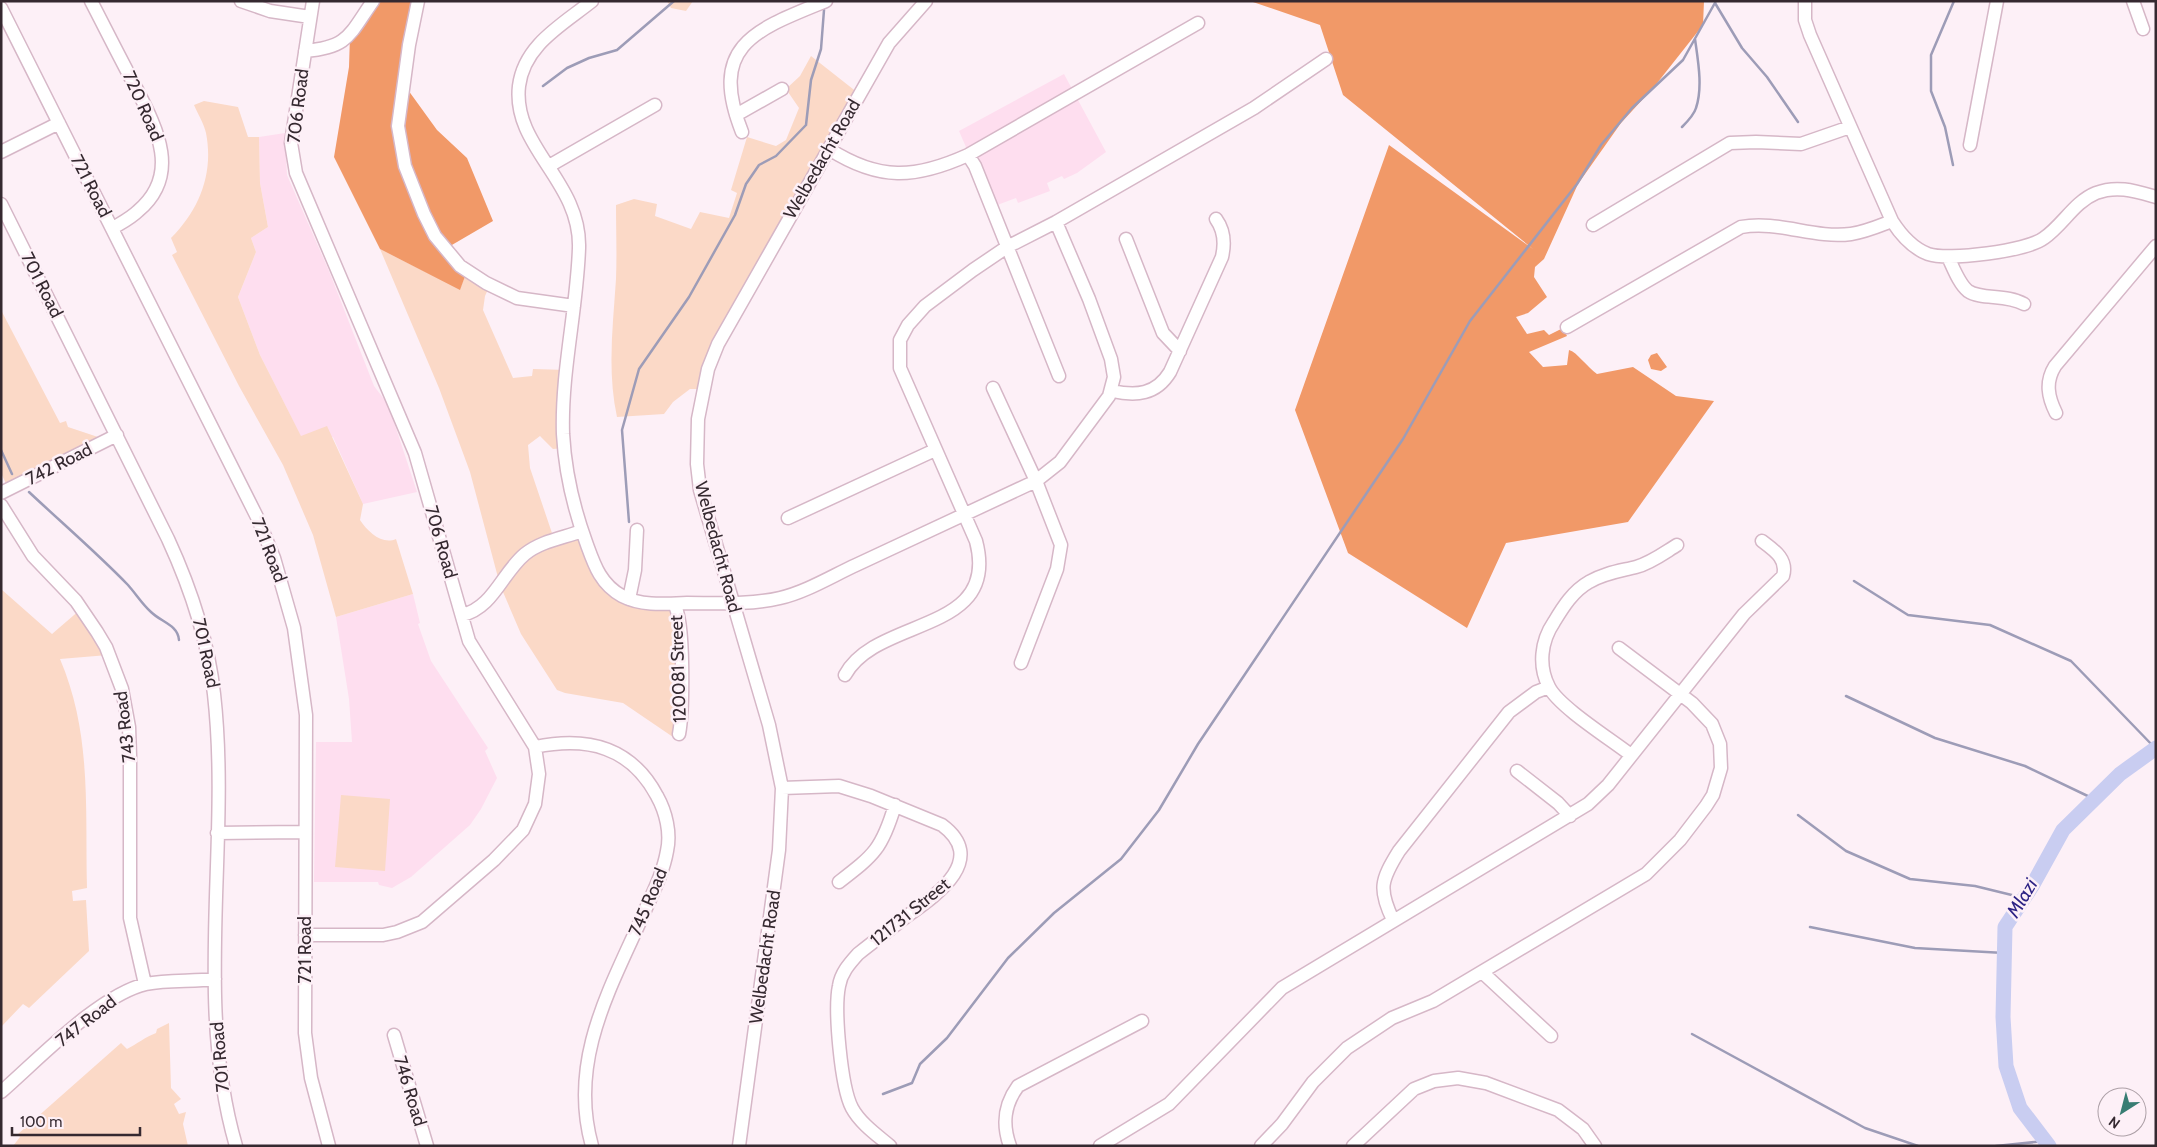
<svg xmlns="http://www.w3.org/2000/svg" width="2157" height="1147" font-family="Cabin,sans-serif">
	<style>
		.built { fill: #fedeef }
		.green { fill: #fbd9c7 }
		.forest { fill: #f19968 }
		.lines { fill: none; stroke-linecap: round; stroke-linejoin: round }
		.stream { stroke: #9d9cb7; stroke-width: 2.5 }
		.river { stroke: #c9cdf1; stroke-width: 15 }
		.minor-casing { stroke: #d6b7c7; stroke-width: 15 }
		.minor { stroke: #fff; stroke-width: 12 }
		.labels { text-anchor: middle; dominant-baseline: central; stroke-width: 5; stroke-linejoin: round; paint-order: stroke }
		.street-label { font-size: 18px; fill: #352930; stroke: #fdf0f7 }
		.water-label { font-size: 19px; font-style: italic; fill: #2e2485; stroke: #fdf0f7 }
	</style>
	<rect width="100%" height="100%" fill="#fdf0f7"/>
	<!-- built -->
	<path class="built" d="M1064,74l42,78 -29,21 -13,6 -2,-3 -15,7 3,8 -32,12 -2,-5 -24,9 -33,-76z
		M285,133l2,42 42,96 45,115 10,13 8,17 25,76 -54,12 -30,-67h-32l-41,-82 -22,-58 18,-45 -5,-14 17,-11 -8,-44 -1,-46z
		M413,594l7,29 -2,1 13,37 57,87 -3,3 12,27 -16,31 -11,16 -59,52 -19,11 -13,-3 -1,-3h-64l2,-140h36l-3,-43 -13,-82z"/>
	<!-- green -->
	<path class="green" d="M667,1h26l-7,10 -15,-3z
		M811,56l47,37 -76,132 -79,164h-13l-17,13 -9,12 -47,3c-10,-46 -4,-92 -1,-138 1,-25 0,-49 0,-74l18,-6 23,5 -2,12 36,13 9,-17 29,6 8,-25 -6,-3 16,-53 29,9 10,-6 13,-32 -13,-19 14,-13z
		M204,101l34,6 10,30h11l1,46 8,44 -17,11 5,14 -18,45 22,58 41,81 26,-10 36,78 -3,16c8,12 22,25 36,19l17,55 -77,23 -23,-82 -30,-70 -44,-79 -67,-131 5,-3 -6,-14c28,-28 43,-64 35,-105 -2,-9 -8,-19 -12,-28z
		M380,249l80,40 7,-18 23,14 -5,11 -2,14 30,68 19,-2 1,-7 34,1 -3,78 -11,1 -13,-13 -12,9 2,23 24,71 28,-8 32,60 60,12 4,130 -5,4 -50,-34 -58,-10 -8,-3 -36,-56 -21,-49 -30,-113 -31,-84z
		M1,310l59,113 6,-2 2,6 30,10 5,5 -94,48 -8,-17z
		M1,589l51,45 29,-25 27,46 -48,4c32,75 25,150 27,229l-15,3 1,10 13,-1 3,51 -60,57 -6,-4 -22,23z
		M341,795l49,4 -5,72 -50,-4z
		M169,1023l2,65 10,11 -7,5 5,10 7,-2 -3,12 5,22h-175l7,-9 -2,-3 103,-91 6,6c10,-5 18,-12 29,-16l1,-4z"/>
	<!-- forest -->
	<path class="forest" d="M374,1h43l-14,82 34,47 30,28 26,63 -48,28 22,22 -7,19 -80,-41 -46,-92 15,-90 1,-31z
		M1250,1h454l-1,24 -49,62 -33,36 -43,61 -34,75 -9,8 -1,10 13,20 -19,16 -12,4 11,17 17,-4 5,5 14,-7 4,8 -38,16 14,15 24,-2 2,-15c8,2 18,17 28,24l36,-7 43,29 38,5 -86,121 -122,21 -39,85 -119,-75 -53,-143 94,-265 144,104 -190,-154 -23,-70z
		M1657,353l10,14 -6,4 -10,-2 -3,-9 3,-5z"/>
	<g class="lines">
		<!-- stream -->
		<path class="stream" d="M1715,3l27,45 25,29 31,45
			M543,86l24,-18 22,-10 28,-8 57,-49
			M1682,127c5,-5 12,-12 14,-19 7,-21 2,-47 -1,-69
			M1953,165l-8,-38 -14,-36v-36l23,-54
			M1,450l11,24
			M29,492c33,31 68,61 99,93 8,9 14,19 23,27 10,10 27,13 28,28
			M629,522l-7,-92 17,-61 50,-72 46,-82 11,-31 13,-19 17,-9 30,-31 5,-45 10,-31 3,-39
			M1854,581l54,34 82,10 81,36 84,87
			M1846,696l89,42 90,28 69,33
			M1798,815l48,36 64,28 65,7 49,12
			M1810,927l105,21 89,5
			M1692,1034l173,94 53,18
			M883,1094l29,-11 8,-19 27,-26 61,-80 46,-45 67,-54 38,-49 39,-66 205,-305 67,-118 107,-137 24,-39 31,-37 51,-48 33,-59
			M1996,1146l49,-5"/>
		<!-- river -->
		<path class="river" d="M2049,1146l-29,-38 -14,-42 -3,-49 2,-90 27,-41 31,-56 57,-56 36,-26"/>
		<defs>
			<path id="minor" d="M91,1c15,29 29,57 44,85 21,41 47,88 3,125 -7,7 -17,12 -25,17
				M241,1l29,10 40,6
				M418,1l-9,44 -11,81 7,40 19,48 11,22 25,30 26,17 31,15 57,8
				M592,1c-30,24 -68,44 -73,85 -7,61 62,95 60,162 -2,62 -18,124 -16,186 2,36 11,75 23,108 8,22 14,42 36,54 19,10 43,8 65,7 30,0 63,2 93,-5 26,-6 52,-22 76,-33 60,-28 120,-56 180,-84l24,-19 49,-66 5,-19 -3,-18 -22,-60 -33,-77
				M1805,1v19l5,15 82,186c9,14 20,27 36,33 20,7 99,-3 116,-16 19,-13 30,-36 52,-45 21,-8 39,-2 60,4
				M2133,1l10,28
				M1,8l257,511 16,39 20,70 12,87 -1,318 6,45 18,68
				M305,51c44,-4 44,-16 68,-50
				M736,115l46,-26
				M742,132c-34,-86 12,-102 84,-131
				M1970,145l27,-144
				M829,149c50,32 86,30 139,6l230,-132
				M1,152l58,-29
				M968,155l7,11 84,210
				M549,166l106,-61
				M1,204l167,335c23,50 40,100 46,155 17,150 -21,304 22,452
				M1593,225l137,-82 26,-1 45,2 49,-17
				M1126,239l37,94 17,18
				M1948,257c5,10 11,27 20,34 13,9 38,3 56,13
				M1567,327l174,-100c37,-7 73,12 110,7 14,-2 28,-8 41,-13
				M993,388l43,93 25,64 -4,24 -36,94
				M1112,391c24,5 44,4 58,-19l52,-115c3,-13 2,-27 -6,-38
				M2056,413c-8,-16 -11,-31 -1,-47l101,-120
				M1,493l116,-58
				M1,505l32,51 43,45 21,31 9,15 16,42 7,38 1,29v162l15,66
				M788,518l147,-68
				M629,599l6,-29 2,-40
				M674,604c11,16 9,109 5,130
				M462,615c31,-7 40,-42 63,-61 16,-13 38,-16 57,-23
				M845,675c32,-59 156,-40 131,-134l-76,-173v-28l8,-15 17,-19 48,-36 34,-23 49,-25 198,-114 72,-49
				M535,747c53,-11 96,0 122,49 9,16 14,37 10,55 -4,23 -15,43 -24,64 -33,74 -75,146 -51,231
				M1631,755c-19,-15 -72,-48 -82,-68 -11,-21 -8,-46 5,-65 9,-15 19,-31 35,-40 15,-9 31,-11 47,-15 15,-4 28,-14 41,-22
				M1517,771l41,32 12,13
				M782,788l57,-2 32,10 71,29c47,35 -7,71 -35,91 -16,13 -33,25 -49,38 -9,10 -17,19 -19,32 -5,24 2,101 13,122 8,15 25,27 38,38
				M217,833l87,-1
				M839,882c35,-27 43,-33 56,-77
				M1393,920c-15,-31 -12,-40 6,-69l110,-139 27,-20 13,-5
				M305,935h78l14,-3 25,-10 72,-62 29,-30 12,-26 4,-30 -4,-27 -66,-106 -54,-188 -119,-280 -5,-30 22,-142
				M1482,972l69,64
				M394,1035l33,111
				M1,1092c37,-32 98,-97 145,-108 22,-5 46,-2 69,-5
				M739,1146l40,-296 3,-62 -13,-63 -69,-235 -3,-26 1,-45 10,-50 10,-25 171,-301 37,-42
				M1010,1146c-8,-22 -6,-41 8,-60l124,-65
				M1100,1146l69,-42 113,-116 306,-184 20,-19 136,-171 39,-38c5,-17 -9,-26 -21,-35
				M1261,1146l21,-22 31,-42 34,-34 45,-30 41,-17 213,-127 34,-34 26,-34 7,-11 8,-27 -1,-24 -8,-20 -20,-21 -73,-55
				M1353,1146l61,-57 20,-8 24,-3 28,5 72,27 25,19 12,17"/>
		</defs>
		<!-- minor casing -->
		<use href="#minor" class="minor-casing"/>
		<!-- minor -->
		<use href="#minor" class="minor"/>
	</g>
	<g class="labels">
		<!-- street labels -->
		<g class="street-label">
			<text transform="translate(143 106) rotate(66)">720 Road</text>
			<text transform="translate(298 106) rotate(-83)">706 Road</text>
			<text transform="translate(822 159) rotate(-60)">Welbedacht Road</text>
			<text transform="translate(91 186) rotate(63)">721 Road</text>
			<text transform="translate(42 285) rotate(63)">701 Road</text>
			<text transform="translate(59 464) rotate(-27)">742 Road</text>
			<text transform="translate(441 542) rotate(74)">706 Road</text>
			<text transform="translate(718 547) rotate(75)">Welbedacht Road</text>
			<text transform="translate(269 550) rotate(69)">721 Road</text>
			<text transform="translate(206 653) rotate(78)">701 Road</text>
			<text transform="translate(678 669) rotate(-92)">120081 Street</text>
			<text transform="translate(125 727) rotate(-97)">743 Road</text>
			<text transform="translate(648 902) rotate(-67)">745 Road</text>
			<text transform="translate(910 912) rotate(-39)">121731 Street</text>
			<text transform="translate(305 950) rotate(-90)">721 Road</text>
			<text transform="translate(765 957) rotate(-82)">Welbedacht Road</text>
			<text transform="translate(86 1021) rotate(-38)">747 Road</text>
			<text transform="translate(220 1057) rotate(-95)">701 Road</text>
			<text transform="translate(410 1091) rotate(73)">746 Road</text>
		</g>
		<!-- water labels -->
		<g class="water-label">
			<text transform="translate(2022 898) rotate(-59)">Mlazi</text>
		</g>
	</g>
	<!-- border -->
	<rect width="2157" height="1147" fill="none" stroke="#352930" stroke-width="5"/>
	<!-- north arrow -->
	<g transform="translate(2122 1112) rotate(216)"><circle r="24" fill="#fdf0f7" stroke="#ada0a7"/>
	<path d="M0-4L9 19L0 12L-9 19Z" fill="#387d73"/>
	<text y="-8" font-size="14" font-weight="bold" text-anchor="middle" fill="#352930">N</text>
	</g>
	<!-- scale -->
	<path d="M12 1127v8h128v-8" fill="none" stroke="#352930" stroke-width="2.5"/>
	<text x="20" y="1127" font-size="15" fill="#352930" stroke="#fdf0f7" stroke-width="4" paint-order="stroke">100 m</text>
</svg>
